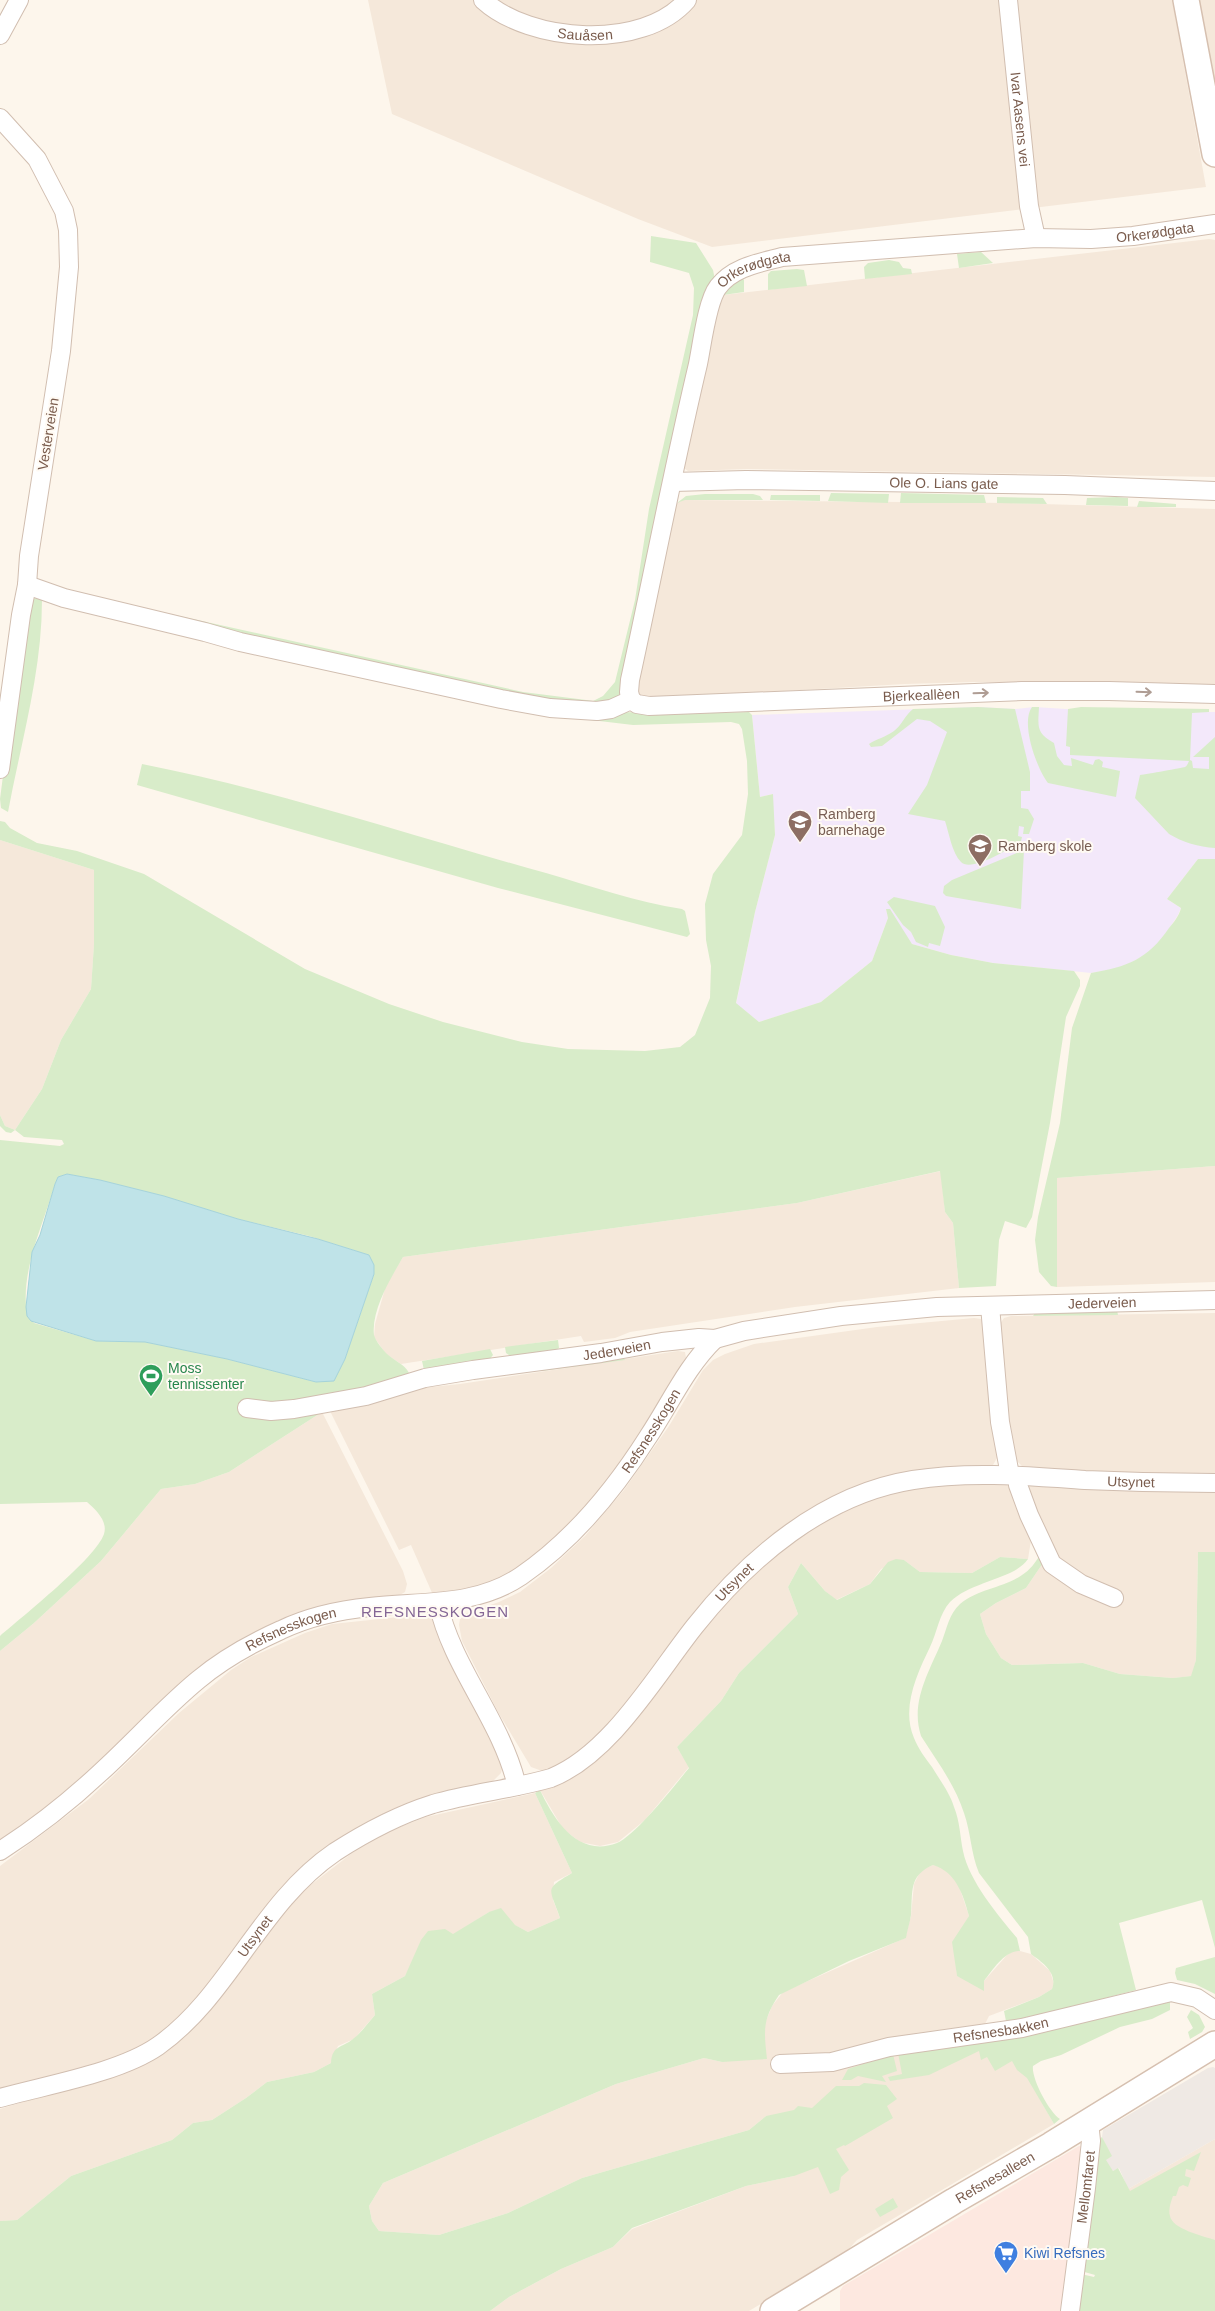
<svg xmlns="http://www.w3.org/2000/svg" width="1215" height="2311" font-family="Helvetica,sans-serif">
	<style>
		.residential { fill: #f5e8da }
		.commercial { fill: #fde8e0 }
		.industrial { fill: #efe9e4 }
		.education { fill: #f3e8fa }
		.green { fill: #d8ecc9; fill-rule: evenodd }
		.water { fill: #bfe3e8; stroke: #a5d3da }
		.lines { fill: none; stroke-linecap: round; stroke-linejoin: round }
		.street-casing { stroke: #d1beb0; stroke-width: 20 }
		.secondary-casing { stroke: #d6c0b0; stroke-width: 28 }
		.street { stroke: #fff; stroke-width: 18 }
		.secondary { stroke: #fff; stroke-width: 25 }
		.oneway { stroke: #af9d94 }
		.labels { text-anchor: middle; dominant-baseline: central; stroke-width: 4; stroke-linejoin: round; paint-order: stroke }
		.street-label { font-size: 14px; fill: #7a5c4d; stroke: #fffaf3 }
		.education-label { font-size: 14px; fill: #785e54; stroke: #fffaf3; text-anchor: start }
		.leisure-label { font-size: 14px; fill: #27864d; stroke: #fffaf3; text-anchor: start }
		.shop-label { font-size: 14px; fill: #366cbe; stroke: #fffaf3; text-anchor: start }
		.neighbourhood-label { font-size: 15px; letter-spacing: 1px; fill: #846695; stroke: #fffaf3 }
	</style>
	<rect width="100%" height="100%" fill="#fdf6ec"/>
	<!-- residential -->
	<path class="residential" d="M368,0h804l34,187 -494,60 -74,-28 -246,-105z
		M1198,0h17v96z
		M1209,239l6,1v237l-468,-8 -59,2 -4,-3 12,-66 24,-105 3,-2z
		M684,500l327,3 204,6v176l-242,-3 -68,2 -263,15 -5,-7 7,-41 31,-144 2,-4z
		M0,840l94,30v74l-3,45 -30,51 -19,49 -27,41 -10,-4 -5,-11z
		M1215,1166v116l-158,5v-109z
		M941,1171l4,41 8,11 6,65 -164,19 -165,25 -15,6 -31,4 -3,-6 -180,28 -15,-10 -12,-17 1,-13 11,-39 17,-28 394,-54z
		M1215,1313v160l-40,1 -110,-3 -43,-5 -6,-6 -11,-64 -6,-71 5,-7 7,-2z
		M974,1318l7,1 5,5 12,123 -1,11 -4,7 -7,3 -58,4 -136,52 -193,213 -27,22 -27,13 -14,-5 -33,-55 -36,-71 -3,-16 1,-6 7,-6 32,-11 21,-10 31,-24 34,-32 39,-46 45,-64 34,-56 10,-10 12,-6 29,-10 123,-17z
		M678,1351l7,1 1,6 -2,8 -44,72 -43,58 -58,58 -44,28 -20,7 -42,6 -22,-50 -12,5 -69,-139 82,-22 48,-5z
		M322,1412l81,159 4,13 -2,8 -7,4 -66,10 -166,95 -111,102 -55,40v-192l34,-28 67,-62 60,-72 34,-5 34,-12z
		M940,1483h69l23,51 -4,25 -28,-2 -28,16 -52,-1 -16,-12 -23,9 -11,15 -34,16 -11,-9 -24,-28 -13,24 10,27 -59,59 -18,28 -44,46 12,20 -44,53 -27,22 -18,4 -20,-4 -17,-13 -23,-39 22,-8 150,-169 61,-59 53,-35 45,-20 29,-8z
		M1030,1483l185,8v61h-17l-2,108 -4,16 -19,2 -53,-4 -37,-11 -71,2 -11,-7 -15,-24 -6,-20 16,-11 30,-15 17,-25 29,13 -20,-23 -25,-68z
		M399,1617h32l36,70 36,78 -2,8 -11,11 -49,11 -169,104 -38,50 -28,41 -29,30 -29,22 -14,9 -27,10 -107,28v-223l89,-67 90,-86 52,-43 20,-13 54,-24 27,-9z
		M535,1793l37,80 -18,9 -1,18 7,18 -32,14 -39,-20 -75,48 -9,16 -33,18 3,21 -21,24 -16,7 -7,17 -17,9 -47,10 -21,16 -34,22 -19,3 -21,17 -101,36 -54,44 -17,1v-112l137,-42 158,-170 65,-50 24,-14 42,-16z
		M933,1865l11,3 14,15 11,33 -13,48 1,12 27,5 23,-26 7,-4h6l11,3 19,17 4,13 -2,5 -13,8 -50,19 -4,8 -83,12 -8,17 119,-16 29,66 12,21 -197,116 -11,12 -16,11 -81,48h-259l19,-14 52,-28 52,-22 19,-18 114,-43 48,-10 -28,-60 -17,14 -167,48 -74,35 -69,22 -60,-4 -7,-10 -3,-15 14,-23 233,-99 88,-26 18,4 41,-34 9,-22 11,-14 122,-54 6,-22 3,-32 7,-14z
		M1215,2139v172h-24l-63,-122z"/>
	<!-- commercial -->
	<path class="commercial" d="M1079,2146h4l-18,165h-225v-20l3,-5z"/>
	<!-- industrial -->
	<path class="industrial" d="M1213,2067l2,1v71l-87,50 -9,-21 -6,3 -8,-11 6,-4 -9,-19 1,-7 105,-62z"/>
	<!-- education -->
	<path class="education" d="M978,707l37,2 19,-2 81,5h100v147h-17l-31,40 14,9 -3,7 -15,23 -16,16 -26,14 -30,5 -98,-10 -42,-8 -39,-11 -26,-35 2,9 -16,43 -51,41 -62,20 -23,-18 19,-92 20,-77 -3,-41 -12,3 -8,-82z"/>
	<!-- green -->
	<path class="green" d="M651,236l45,7 17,27 2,10 -95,418 -12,7 -67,-3 -403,-90 1,-5 384,85 63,8 7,1 10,-5 12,-14 20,-82 14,-91 44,-194 1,-27 -5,-15 -39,-11z
		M981,252l12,11 -34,5 -2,-14z
		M889,260l10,2 4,6 8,1 1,5 -47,5 -1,-12 4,-4z
		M797,269l7,1 3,16 -39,4v-16l3,-3z
		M741,277l3,3v12l-21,3 -1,-3z
		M831,493l58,1 -1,9 -60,-2z
		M901,493l83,2 2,8h-86z
		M705,494h48l7,2 3,4h-78l-8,3 9,-7z
		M771,495h49v6l-50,-1z
		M997,497l46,1 4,6 -50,-1z
		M1117,497l11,1v8l-42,-1 1,-7z
		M1139,501l37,3v3h-39z
		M38,598l4,2c0,72 -21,142 -34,212l-7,-4 -1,-9 24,-185 8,-15z
		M50,599l198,49 375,64 54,2 72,-2 3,3 8,82 13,-3 2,41 -20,77 -19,91 23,19 62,-20 51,-41 16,-43 -2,-9h4l22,35 39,11 42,8 81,8 6,9v6l-14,31 -16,106 -18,94 -6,11 -21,-7 -6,19 -3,46 -37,2 -6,-65 -8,-11 -5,-41 -143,32 -394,54c-12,21 -32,53 -29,78 1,5 9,15 13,19 9,8 20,11 24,23l-89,35 -93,60 -34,12 -34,5 -60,72 -67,62 -34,28v-15c22,-19 96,-78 104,-102 4,-13 -8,-24 -17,-32l-87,2v-364l60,6 4,-2 -2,-4 -38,-3 -9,-7 -4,3 -5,-1 -6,-6v-11l5,11 10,4 27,-41 19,-49 30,-51 3,-45v-74l-94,-30v-19l5,1 5,6 27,15 40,8 67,23 161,95 84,35 54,18 79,20 46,7 77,2 35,-4 15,-12 15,-37 1,-32 -5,-26 -1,-36 8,-30 29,-39 6,-41 -1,-33 -5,-32 -3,-5 -8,-2 -98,3 -118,-14 -223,-48 -240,-59zM67,1174l33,6 64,16 74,23 71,17 60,19 5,19 -29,85 -11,21 -18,2 -89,-23 -82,-17 -49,-1 -62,-18c-3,-5 -7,-12 -8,-18 -3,-40 18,-83 29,-121l3,-7z
		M978,707l37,2 15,63v19h-9v17l7,1 6,10 -5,15h-6l1,-7 -5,-1 -1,10 4,1 -1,4c-10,7 -50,32 -60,21 -9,-9 -12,-29 -16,-41l-37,-7 19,-29 20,-53 -17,-11 -13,-2 -35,27 -11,1 -2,-3c7,-5 17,-7 25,-13 8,-6 11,-16 19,-22z
		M1032,707h7c-1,20 -3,26 15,36l3,13 7,9 8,1 -1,-8 22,7 2,-5 4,-1 4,3 -1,5 18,4 -4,26 -68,-14c-11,-14 -28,-60 -16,-76z
		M1081,707l128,2v3l-17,1 -2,47 2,1 1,7 16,1v-12h-16l22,-20v111c-16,-1 -33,-6 -46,-14l-34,-36 5,-23c7,-1 42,-7 45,-8 2,-1 3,-4 4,-6l-119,-6v-8l-4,-1 2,-37z
		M142,764c137,27 270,72 404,109 45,13 90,29 136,36l3,2 5,23 -3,3 -189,-49 -361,-103z
		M1024,850l-3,59 -75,-13 -3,-3 1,-7 8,-6z
		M1198,859h17v307l-158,12v109l-6,-1 -12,-14 -4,-32 3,-23 22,-94 12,-95 19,-55c36,-6 57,-14 78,-45 5,-6 10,-12 12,-20l-14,-9z
		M894,897l41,9 10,21 -5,19 -11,-3 -1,4 -12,-5 -5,-10 -8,-7 -16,-23z
		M1117,1310l1,5 -85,1 2,-3z
		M558,1340l1,8 -7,4 -40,5 -6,-4 -1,-6z
		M490,1349l3,6 -5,6 -64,9 -2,-9z
		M623,1357l2,3 -84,11 2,-4z
		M1198,1552h17v396l-13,-48 -83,23 17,67 -92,24 -38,7 -2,-10 35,-14 13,-8c6,-16 -9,-26 -21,-35l-3,-17 -49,-64c-8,-19 -8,-40 -15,-60 -9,-28 -27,-52 -43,-77 -11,-34 8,-64 21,-95 5,-13 7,-27 18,-37 18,-15 43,-16 62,-29 8,-5 13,-12 18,-20l3,8 -17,25 -30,15 -16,11 6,20 15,24 11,7 71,-2 37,11 53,4 18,-2 5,-16z
		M1000,1557l28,2c-13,20 -57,22 -78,43 -11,12 -13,31 -20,45 -13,27 -29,61 -16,91 4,10 11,20 18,29 7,12 18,26 22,40 6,15 6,29 9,44 6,30 35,64 54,87l3,13c-16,0 -27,19 -36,30v10l-27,-15 -5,-34 17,-26c-6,-22 -13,-44 -36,-51 -25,11 -20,27 -22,50 -1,8 -4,15 -5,23l-57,23 -70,34c-17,25 -15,36 -12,64l-45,3 -18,-4 -88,26 -233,99 -14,23 3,15 7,10 60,4 69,-22 74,-35 167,-48 17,-14 28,-6 4,-4 14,2 24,-22h23l5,-3 22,2 11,14 -10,7 6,12 -48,28 -1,-1 -8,4 13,21 -8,7 -2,13 -9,4 -12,-27 -24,9 -48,10 -114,42 -19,19 -52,22 -52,28 -19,14h-490v-90l17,-1 54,-44 101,-36 21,-17 19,-3 34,-22 21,-16 47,-10 17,-9c1,-18 11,-15 22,-24 8,-6 15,-16 22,-24l-3,-21 33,-18 16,-36 7,-9 17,-2 8,5 36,-22 12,-4 14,17 13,7 32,-14c-10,-30 -17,-28 12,-45l-37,-80 5,-3c14,30 38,68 77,53 19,-8 58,-58 72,-75l-12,-21 44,-46 18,-28 59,-59 -10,-27 13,-24 24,28 12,9 33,-16 18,-22 8,-3 8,1 16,12 52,1z
		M1215,1957v37l-20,-10 -18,-4 -2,-7 1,-5z
		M1170,2001v9l-18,9 -32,8 -59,28 -20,6 -8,5c-2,12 16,46 27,53l-6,5 -27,-46 -10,-8 -5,-9 -17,10 -8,-14 -6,3 -2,-9 -50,24 -39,6 -2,-4 14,-3 -4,-21 145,-21z
		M1191,2010l8,5 6,12 -3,5 -12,7 -2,-7 5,-4 -6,-11z
		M893,2054l4,17 -15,5 4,6 -28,-6 -7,4h-9l6,-11z
		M1102,2137l10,19 -6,4 7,11 5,-3 12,23 71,-39 -7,19 -8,-2 -1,7 6,2 -3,9 -5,-2 -4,2 -3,9h-3c-2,6 -5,13 -3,20 2,13 33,20 45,24v71h-140l6,-37 13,3 1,-2 -14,-4 16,-130z
		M893,2198l5,9 -18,10 -5,-8z"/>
	<!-- water -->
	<path class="water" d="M67,1174l33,6 64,16 74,23 80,20 51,16 5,10v9l-29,85 -11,22 -18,1 -89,-23 -82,-17 -49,-1 -65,-20 -4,-5 -1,-9 6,-55 8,-17 15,-51 3,-7z"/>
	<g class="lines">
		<defs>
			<g id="street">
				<path id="s1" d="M483,0c47,43 160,51 204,0"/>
				<path id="s2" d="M1008,0l21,206 7,32"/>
				<path d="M0,35l19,-35"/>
				<path d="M0,118l37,41 27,52 4,19 1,37 -8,84 -32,205 -2,29 -6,30 -21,154"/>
				<path id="s3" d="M673,482l73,-2 319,5 150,6"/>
				<path d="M27,585l37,13 141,34 35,10 261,57 49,9 47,3 14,-2 20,-9"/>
				<path id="s4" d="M631,700l-2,-8 1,-12c23,-105 43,-211 68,-316 4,-19 9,-63 20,-77 15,-20 41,-24 64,-30l254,-19 55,1 42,-3 82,-12"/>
				<path id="s5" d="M631,700l6,4 12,2 373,-15h87l106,3"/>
				<path d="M990,1306l10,116 10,53"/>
				<path id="s6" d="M247,1408l24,3 23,-2 72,-13 59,-18 48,-8 128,-17 61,-11 37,-4 16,1 29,-8 97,-15 96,-9 278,-7"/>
				<path d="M1017,1476l1,9 11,30 23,49 29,20 33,14"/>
				<path d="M438,1603c14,65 63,116 79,183"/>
				<path id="s7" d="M0,1851c36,-23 70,-50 101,-79 33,-30 63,-64 97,-92 25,-21 54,-37 83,-50 27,-13 59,-20 89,-23 52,-6 105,0 151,-31 51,-35 94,-87 127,-139 22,-33 38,-70 67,-98"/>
				<path id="s8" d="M780,2064l52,-2 57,-15 133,-19 149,-36 26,6 18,12"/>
				<path id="s9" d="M0,2098c46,-13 119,-25 158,-52 71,-50 102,-143 177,-194 31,-20 63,-37 98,-48 39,-11 80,-15 118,-26 60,-24 105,-103 144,-152 54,-68 129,-132 218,-146 56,-9 115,-4 172,0 43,2 87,3 130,3"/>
				<path id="s10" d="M1070,2311l16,-123 5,-47 -2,-19"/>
			</g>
			<g id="secondary">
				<path d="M1186,0l29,154"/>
				<path id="s11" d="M773,2311l181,-110 97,-56 164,-101"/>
			</g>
		</defs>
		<!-- street casing -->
		<use href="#street" class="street-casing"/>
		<!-- secondary casing -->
		<use href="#secondary" class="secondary-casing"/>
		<!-- street -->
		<use href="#street" class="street"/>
		<!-- secondary -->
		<use href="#secondary" class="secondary"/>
	</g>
	<!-- one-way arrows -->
	<defs><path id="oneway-shaft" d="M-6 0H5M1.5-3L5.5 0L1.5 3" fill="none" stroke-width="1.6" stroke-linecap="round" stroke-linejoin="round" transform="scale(1.25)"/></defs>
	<g class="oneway">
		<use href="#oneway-shaft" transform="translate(1144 692) rotate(2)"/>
		<use href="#oneway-shaft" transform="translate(981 693) rotate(-2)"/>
	</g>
	<!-- icons -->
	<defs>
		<symbol id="school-pin" viewBox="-11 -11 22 30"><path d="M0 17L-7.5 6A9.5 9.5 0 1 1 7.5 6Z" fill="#8d6e63" stroke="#fffaf3"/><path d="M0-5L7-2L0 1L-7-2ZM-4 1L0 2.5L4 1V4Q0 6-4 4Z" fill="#fff"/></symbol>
		<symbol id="stadium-pin" viewBox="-11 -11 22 30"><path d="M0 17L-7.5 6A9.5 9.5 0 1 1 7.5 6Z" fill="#2e9e5b" stroke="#fffaf3"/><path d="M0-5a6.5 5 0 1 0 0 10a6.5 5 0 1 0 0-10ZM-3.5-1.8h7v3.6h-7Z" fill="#fff"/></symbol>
		<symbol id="supermarket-pin" viewBox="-11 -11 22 30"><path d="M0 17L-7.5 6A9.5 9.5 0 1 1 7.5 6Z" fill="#3f7fe0" stroke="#fffaf3"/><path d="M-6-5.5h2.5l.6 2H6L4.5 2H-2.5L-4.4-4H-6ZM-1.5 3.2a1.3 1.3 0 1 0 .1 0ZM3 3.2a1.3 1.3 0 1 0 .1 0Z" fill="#fff"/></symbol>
	</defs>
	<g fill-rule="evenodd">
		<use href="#school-pin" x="786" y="808" width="28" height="38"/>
		<use href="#school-pin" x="966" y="832" width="28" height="38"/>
		<use href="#stadium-pin" x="137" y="1362" width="28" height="38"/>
		<use href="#supermarket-pin" x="992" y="2239" width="28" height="38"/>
	</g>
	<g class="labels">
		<!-- street labels -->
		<g class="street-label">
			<text stroke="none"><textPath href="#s1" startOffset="110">Sauåsen</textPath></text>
			<text stroke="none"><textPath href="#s2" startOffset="120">Ivar Aasens vei</textPath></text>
			<text stroke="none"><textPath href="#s4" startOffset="870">Orkerødgata</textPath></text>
			<text stroke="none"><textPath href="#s4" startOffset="465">Orkerødgata</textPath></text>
			<text transform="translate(48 434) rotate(-81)">Vesterveien</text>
			<text stroke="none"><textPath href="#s3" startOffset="271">Ole O. Lians gate</textPath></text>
			<text stroke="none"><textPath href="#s5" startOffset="292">Bjerkeallèen</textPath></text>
			<text stroke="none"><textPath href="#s6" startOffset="865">Jederveien</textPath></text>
			<text stroke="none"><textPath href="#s6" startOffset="376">Jederveien</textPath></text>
			<text stroke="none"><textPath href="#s7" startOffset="804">Refsnesskogen</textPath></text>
			<text stroke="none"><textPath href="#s9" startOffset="1360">Utsynet</textPath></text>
			<text stroke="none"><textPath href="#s9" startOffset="932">Utsynet</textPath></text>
			<text stroke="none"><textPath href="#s7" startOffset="369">Refsnesskogen</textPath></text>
			<text stroke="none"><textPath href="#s9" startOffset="314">Utsynet</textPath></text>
			<text stroke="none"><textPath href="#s8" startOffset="224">Refsnesbakken</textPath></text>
			<text stroke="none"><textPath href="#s11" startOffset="259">Refsnesalleen</textPath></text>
			<text stroke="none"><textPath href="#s10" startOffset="125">Mellomfaret</textPath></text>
		</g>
		<!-- education labels -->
		<g class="education-label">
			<text x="818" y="814">Ramberg<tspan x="818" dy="16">barnehage</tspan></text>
			<text x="998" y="846">Ramberg skole</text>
		</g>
		<!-- leisure labels -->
		<g class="leisure-label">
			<text x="168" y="1368">Moss<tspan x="168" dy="16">tennissenter</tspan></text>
		</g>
		<!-- shop labels -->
		<g class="shop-label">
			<text x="1024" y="2253">Kiwi Refsnes</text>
		</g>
		<!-- neighbourhood labels -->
		<g class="neighbourhood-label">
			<text x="435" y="1611">REFSNESSKOGEN</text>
		</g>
	</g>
</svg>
